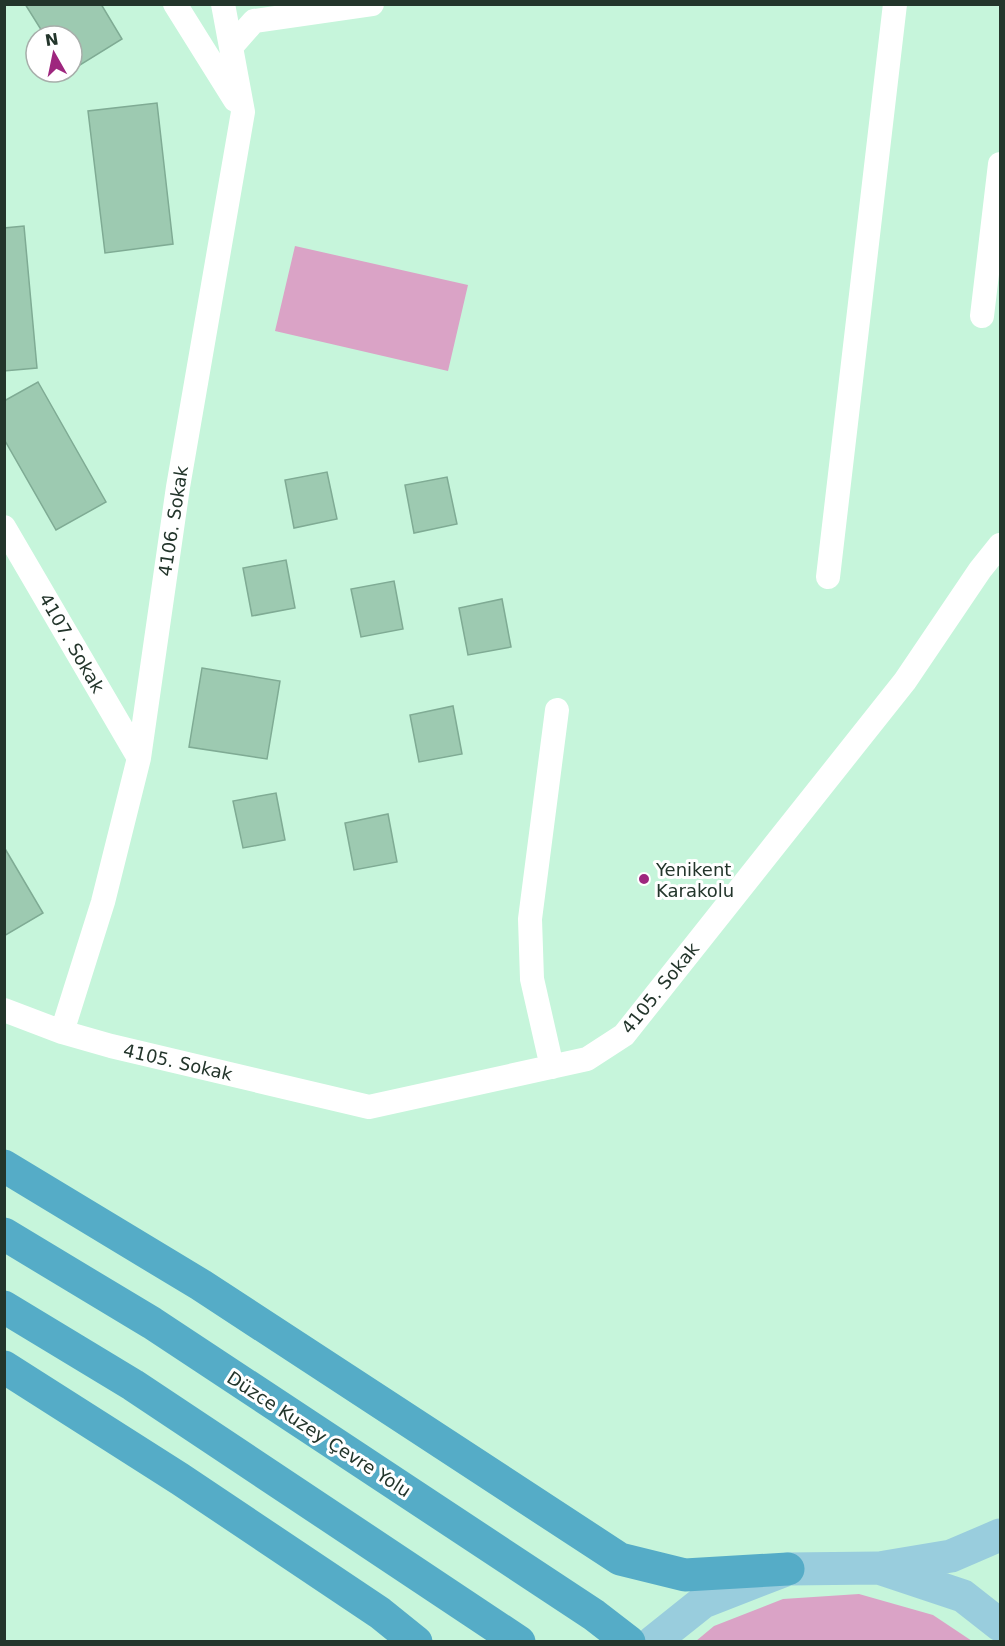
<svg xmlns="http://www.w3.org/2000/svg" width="1005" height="1646" font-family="'DejaVu Sans',sans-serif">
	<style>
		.green { fill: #daa3c6 }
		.building { fill: #9dcab1; stroke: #7fab94; stroke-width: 1.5 }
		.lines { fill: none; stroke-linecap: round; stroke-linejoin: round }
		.street { stroke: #fff; stroke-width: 24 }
		.primary { stroke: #99cddd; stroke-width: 33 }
		.highway { stroke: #55acc7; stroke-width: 33 }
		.poi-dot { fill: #9e267e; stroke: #fff; stroke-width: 2 }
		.labels { text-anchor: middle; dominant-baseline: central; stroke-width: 6; stroke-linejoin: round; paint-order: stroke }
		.street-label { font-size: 18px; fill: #23352b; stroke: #fff }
		.poi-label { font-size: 18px; fill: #23352b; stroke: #fff; text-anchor: start }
	</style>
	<rect width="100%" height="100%" fill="#c6f5db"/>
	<!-- green -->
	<path class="green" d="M295,246l173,39 -20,86 -173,-40z
		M859,1594l74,21 39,26h-276l18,-15 69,-27z"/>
	<!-- building -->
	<path class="building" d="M25,4h76l21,35 -50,31v-34h-27z
		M157,103l16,141 -68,9 -17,-142z
		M24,226l13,142 -33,3v-143z
		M38,382l68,120 -50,28 -52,-91v-38z
		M327,472l10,47 -43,9 -9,-48z
		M447,477l10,47 -43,9 -9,-48z
		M286,560l9,48 -43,8 -9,-48z
		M394,581l9,48 -42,8 -10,-48z
		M502,599l9,48 -43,8 -9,-47z
		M202,668l78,13 -13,78 -78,-12z
		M453,706l9,48 -43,8 -9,-47z
		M276,793l9,47 -42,8 -10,-47z
		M388,814l9,48 -43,8 -9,-47z
		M4,847l39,66 -39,23z"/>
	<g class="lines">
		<!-- street -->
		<path class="street" d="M175,4l60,96
			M231,47l23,-26 118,-17
			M982,316l18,-152
			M4,527l135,231
			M828,577l67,-573
			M4,1010l58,22 49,14 258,61 218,-48 37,-24 281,-354 75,-111 20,-25
			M62,1032l41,-130 36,-144 39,-271 65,-375 -20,-108
			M552,1067l-20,-88 -2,-60 27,-209"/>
		<!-- primary -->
		<path class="primary" d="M885,1567l66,-11 49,-21
			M653,1642l50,-40 85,-33 91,-1 84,28 37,29"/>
		<!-- highway -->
		<path class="highway" d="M4,1166l197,119 419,274 65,16 103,-6
			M4,1234l148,89 442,292 35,27
			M4,1307l129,78 386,257
			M4,1367l176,112 200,134 36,29"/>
	</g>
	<!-- markers -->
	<circle class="poi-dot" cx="644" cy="879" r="6"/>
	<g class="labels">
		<!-- street labels -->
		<g class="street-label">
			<text transform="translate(173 521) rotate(-81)">4106. Sokak</text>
			<text transform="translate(72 643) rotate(60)">4107. Sokak</text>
			<text transform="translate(660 988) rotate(-51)">4105. Sokak</text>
			<text transform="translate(178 1062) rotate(13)">4105. Sokak</text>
			<text transform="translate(319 1434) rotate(33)">Düzce Kuzey Çevre Yolu</text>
		</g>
		<!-- poi labels -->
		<g class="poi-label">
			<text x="656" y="869">Yenikent<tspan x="656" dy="21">Karakolu</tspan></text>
		</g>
	</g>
	<!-- border -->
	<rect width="1005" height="1646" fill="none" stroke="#23352b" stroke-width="12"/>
	<!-- north arrow -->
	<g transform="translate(54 54) rotate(351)"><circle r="28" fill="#ffffff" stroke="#a7aeaa" stroke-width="1.5"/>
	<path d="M0-4.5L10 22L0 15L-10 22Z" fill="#9e267e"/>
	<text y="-9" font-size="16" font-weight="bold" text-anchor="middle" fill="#23352b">N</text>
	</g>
</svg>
